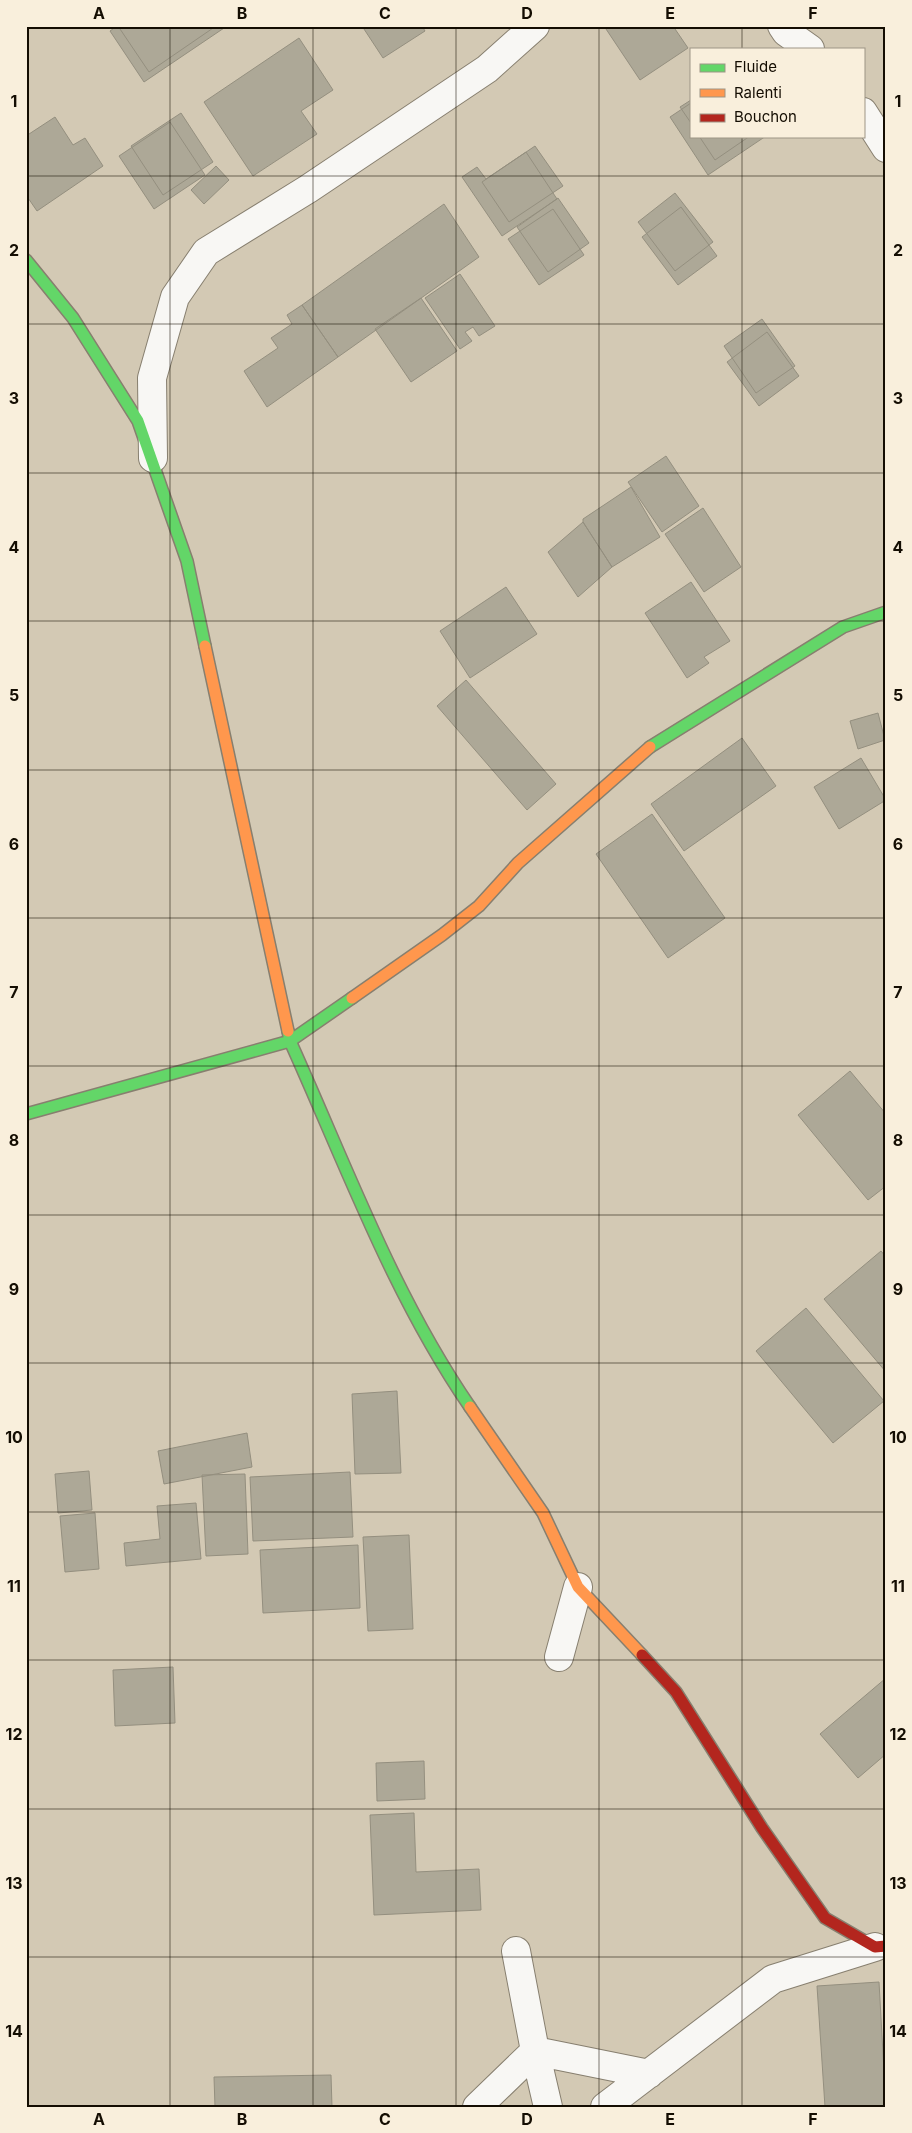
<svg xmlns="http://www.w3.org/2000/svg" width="912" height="2133" font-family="Inter,sans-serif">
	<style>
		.building { fill: #ada897; stroke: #948f7f }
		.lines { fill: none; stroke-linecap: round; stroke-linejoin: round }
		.street-casing { stroke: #877f6f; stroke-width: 30 }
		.fast-casing { stroke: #877f6f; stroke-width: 14 }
		.slow-casing { stroke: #877f6f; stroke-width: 14 }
		.jam-casing { stroke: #877f6f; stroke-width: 14 }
		.street { stroke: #f8f7f4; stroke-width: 28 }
		.fast { stroke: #63d668; stroke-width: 11 }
		.slow { stroke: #ff974d; stroke-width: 11 }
		.jam { stroke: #b3261e; stroke-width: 11 }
		.grid { fill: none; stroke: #140d02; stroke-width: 1; stroke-opacity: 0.55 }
		.neatline { fill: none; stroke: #140d02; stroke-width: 2 }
		.grid-label { font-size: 16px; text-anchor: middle; font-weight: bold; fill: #140d02 }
	</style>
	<rect width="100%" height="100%" fill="#d3c9b4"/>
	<!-- building -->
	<path class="building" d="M117,26h110l-83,56 -34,-51z
		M118,26h98l-67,46z
		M362,26h60l3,5 -42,27z
		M604,26h69l15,22 -48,32z
		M299,38l34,52 -32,21 16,23 -64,42 -49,-74z
		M691,100v23l-11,-16z
		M691,103v33h75l-58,39 -38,-58z
		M181,113l32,49 -50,33 -32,-49z
		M55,117l18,28 12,-7 18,28 -66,45 -11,-16v-59z
		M170,122l35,53 -51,34 -35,-53z
		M699,136h51l-35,24z
		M535,146l28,40 -54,36 -27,-40z
		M526,152l31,47 -55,37 -40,-59 15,-10 9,12z
		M216,166l13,14 -25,24 -13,-14z
		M675,193l38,49 -38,29 -37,-49z
		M558,198l31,45 -41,29 -31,-45z
		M444,204l35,53 -141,100 -36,-52z
		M681,207l36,49 -39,29 -36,-48z
		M553,209l31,46 -45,30 -31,-46z
		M460,274l35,52 -16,10 -6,-9 -8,5 7,9 -12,8 -35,-51z
		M421,298l36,53 -46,31 -36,-53z
		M302,305l36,52 -71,50 -23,-36 34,-23 -7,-10 21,-14 -5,-9z
		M762,319l33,47 -39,27 -32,-47z
		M767,332l32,44 -40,30 -32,-44z
		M666,456l33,50 -37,26 -34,-50z
		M631,487l29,50 -48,30 -29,-45v-3z
		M703,508l38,59 -37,25 -39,-58z
		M583,522l29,45 -34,30 -30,-45z
		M691,582l39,59 -26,16 5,6 -22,15 -42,-65z
		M506,587l31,47 -67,44 -30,-47z
		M466,680l90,104 -29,26 -90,-104z
		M878,713l7,27 -27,9 -8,-28z
		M742,738l34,48 -92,65 -33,-47z
		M861,758l25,42 -47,29 -25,-42z
		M652,814l73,104 -57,40 -72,-104z
		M850,1071l36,43v72l-18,14 -70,-85z
		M881,1251l5,6v115l-62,-73z
		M806,1308l78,93 -51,42 -77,-92z
		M397,1391l4,82 -46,1 -3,-80z
		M247,1433l5,34 -88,17 -6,-33z
		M89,1471l3,39 -34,3 -3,-39z
		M350,1472l3,65 -100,4 -3,-64z
		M245,1474l3,80 -42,2 -4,-81z
		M196,1503l5,56 -75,7 -2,-23 36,-4 -3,-33z
		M95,1513l4,56 -34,3 -5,-56z
		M409,1535l4,94 -45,2 -5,-94z
		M358,1545l2,63 -97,5 -3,-63z
		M173,1667l2,56 -60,3 -2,-56z
		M886,1678v76l-28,24 -38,-44z
		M424,1761l1,38 -48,2 -1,-38z
		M414,1813l2,59 63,-3 2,41 -107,5 -4,-100z
		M879,1982l7,125h-61l-8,-121z
		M331,2075l1,32h-117l-1,-30z"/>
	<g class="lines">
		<defs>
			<path id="street" d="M782,26l4,6 24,17
				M863,112l23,36
				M153,458l-1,-80 23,-81 31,-45 102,-63 179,-120 48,-43
				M559,1657l19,-70
				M516,1951l19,100 13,56
				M477,2107l58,-56 114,23
				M605,2107l168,-128 102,-32"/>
			<path id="fast" d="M26,260l47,58 65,103 49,140 18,85
				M650,747l193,-120 43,-15
				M288,1031l2,10c56,124 103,254 180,366
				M26,1114l264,-73 62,-43"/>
			<path id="slow" d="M205,646l83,385
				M352,998l90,-63 37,-29 39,-43 132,-116
				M470,1407l73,106 35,74 64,68"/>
			<path id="jam" d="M642,1655l34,37 86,136 63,90 50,29 11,-1"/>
		</defs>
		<!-- street casing -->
		<use href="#street" class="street-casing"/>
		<!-- fast casing -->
		<use href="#fast" class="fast-casing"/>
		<!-- slow casing -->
		<use href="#slow" class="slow-casing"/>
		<!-- jam casing -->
		<use href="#jam" class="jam-casing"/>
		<!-- street -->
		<use href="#street" class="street"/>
		<!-- fast -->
		<use href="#fast" class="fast"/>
		<!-- slow -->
		<use href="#slow" class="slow"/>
		<!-- jam -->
		<use href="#jam" class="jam"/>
	</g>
	<!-- grid -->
	<path class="grid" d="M170,26v2081M313,26v2081M456,26v2081M599,26v2081M742,26v23M742,136v1971M26,176h860M26,324h860M26,473h860M26,621h860M26,770h860M26,918h860M26,1066h860M26,1215h860M26,1363h860M26,1512h860M26,1660h860M26,1809h860M26,1957h860"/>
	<!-- border -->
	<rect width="912" height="2133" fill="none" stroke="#f9efdc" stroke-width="55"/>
	<!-- legend -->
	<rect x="690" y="48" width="175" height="90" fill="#f9efdc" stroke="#9d9585"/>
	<rect x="700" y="64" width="25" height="8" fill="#63d668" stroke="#9d9585"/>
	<text x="734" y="72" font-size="15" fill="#140d02">Fluide</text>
	<rect x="700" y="89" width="25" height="8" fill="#ff974d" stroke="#9d9585"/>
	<text x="734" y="98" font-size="15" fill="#140d02">Ralenti</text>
	<rect x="700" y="114" width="25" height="8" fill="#b3261e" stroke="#9d9585"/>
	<text x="734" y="122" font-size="15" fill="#140d02">Bouchon</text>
	<rect x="28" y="28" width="856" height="2078" class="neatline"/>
	<g class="grid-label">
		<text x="99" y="19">A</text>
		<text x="242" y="19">B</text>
		<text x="385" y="19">C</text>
		<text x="527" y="19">D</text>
		<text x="670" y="19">E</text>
		<text x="813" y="19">F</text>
		<text x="14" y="107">1</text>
		<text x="898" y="107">1</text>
		<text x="14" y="256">2</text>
		<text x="898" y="256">2</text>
		<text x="14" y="404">3</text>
		<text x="898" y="404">3</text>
		<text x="14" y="553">4</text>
		<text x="898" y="553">4</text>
		<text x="14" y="701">5</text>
		<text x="898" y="701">5</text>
		<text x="14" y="850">6</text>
		<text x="898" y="850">6</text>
		<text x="14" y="998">7</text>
		<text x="898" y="998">7</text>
		<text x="14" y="1146">8</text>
		<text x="898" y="1146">8</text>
		<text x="14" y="1295">9</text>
		<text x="898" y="1295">9</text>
		<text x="14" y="1443">10</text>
		<text x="898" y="1443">10</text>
		<text x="14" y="1592">11</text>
		<text x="898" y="1592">11</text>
		<text x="14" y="1740">12</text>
		<text x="898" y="1740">12</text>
		<text x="14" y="1889">13</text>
		<text x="898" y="1889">13</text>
		<text x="14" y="2037">14</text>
		<text x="898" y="2037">14</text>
		<text x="99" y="2125">A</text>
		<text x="242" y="2125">B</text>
		<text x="385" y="2125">C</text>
		<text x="527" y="2125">D</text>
		<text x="670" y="2125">E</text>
		<text x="813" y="2125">F</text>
	</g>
</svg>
